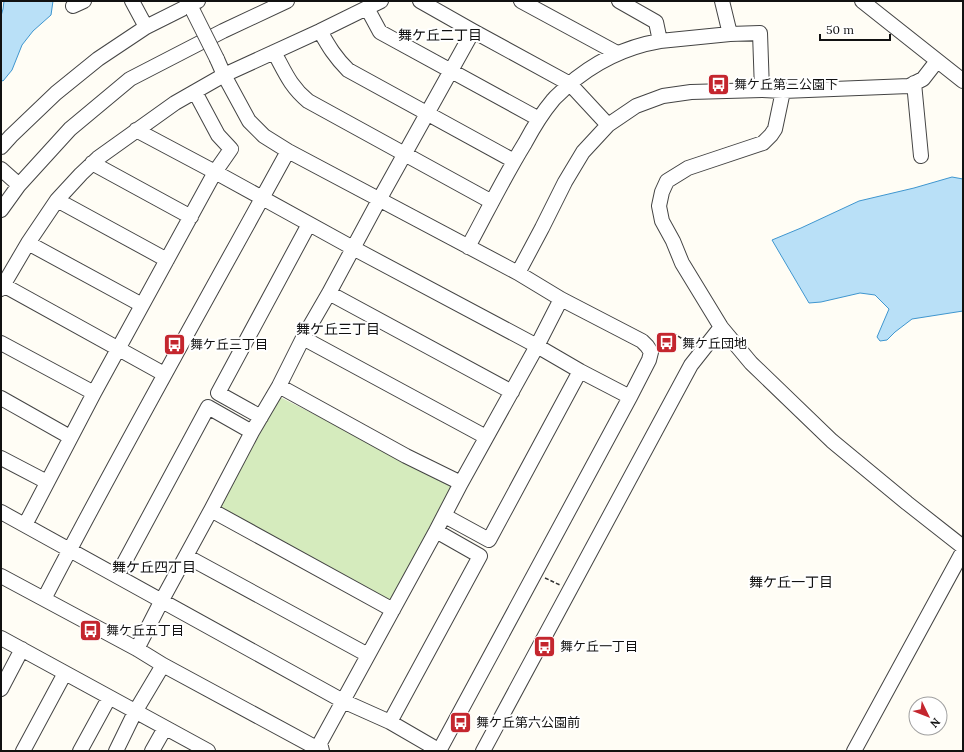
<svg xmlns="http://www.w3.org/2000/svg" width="964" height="752" font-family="Lora,'Noto Sans JP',serif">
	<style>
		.green { fill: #d5ebbd }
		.water { fill: #b9e0f7; stroke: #3f96cf }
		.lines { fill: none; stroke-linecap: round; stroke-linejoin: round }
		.minor-casing { stroke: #444; stroke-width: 16 }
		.path { stroke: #333; stroke-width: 1.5; stroke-dasharray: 4 2; stroke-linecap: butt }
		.minor { stroke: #fff; stroke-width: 14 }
		.minor-bridge-casing { stroke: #444; stroke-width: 16; stroke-linecap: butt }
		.minor-bridge { stroke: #fff; stroke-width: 14 }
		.labels { text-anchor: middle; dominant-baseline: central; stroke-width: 4; stroke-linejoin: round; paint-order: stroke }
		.poi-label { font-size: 13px; fill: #111; stroke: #fff; text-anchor: start }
		.neighbourhood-label { font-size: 14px; fill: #111; stroke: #fff }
	</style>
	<rect width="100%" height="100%" fill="#fffdf5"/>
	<!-- green -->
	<path class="green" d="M280,397l174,88 -64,116 -172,-91z"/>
	<!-- water -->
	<path class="water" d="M4,1h49l-2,14 -18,16 -11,14 -10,25 -9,11 -2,-1v-64l2,-7z
		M952,177l11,2v132l-51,8 -17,13 -8,8 -7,1 -3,-4 12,-28 -14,-14 -15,-2 -39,9 -12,1 -37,-63 29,-12 58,-27 55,-13z"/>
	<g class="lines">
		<defs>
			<path id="minor" d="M132,1l14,26
				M420,1l53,30 97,53 38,41
				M521,1l96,52
				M619,1l37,21 4,19
				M722,1l8,33
				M862,1l101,80
				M73,6l11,-5
				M367,8l13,24 159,87
				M320,31c9,16 15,26 28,39l166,91
				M274,52c11,20 16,34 34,49l184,101
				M217,59l7,16 25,46 15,15 24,15 230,122 43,26 81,42 5,5 4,6 -2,8 -19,37 -191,354
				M914,83l7,73
				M783,91l-8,38 -4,6 -8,8 -75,25 -21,13 -5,11 -3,14 3,15 11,20 9,22 39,64 30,36 81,78 75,62 56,44
				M136,130l79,42 138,76 184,98 43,25 50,26
				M1,147l10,-11 45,-43 42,-34 48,-32 52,-26
				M92,163l99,54
				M1,169l18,16
				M57,200l110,60
				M1,210l18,-25 51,-56 60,-50 93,-48 64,-30
				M28,243l114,62
				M468,247c19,-35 36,-70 57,-104 8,-15 17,-30 28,-43 4,-5 9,-8 13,-13 27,-24 59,-40 94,-46l70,-7 30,-1 2,57
				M518,273l24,-45 23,-46 18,-30 25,-27 28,-19 27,-10 28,-4 71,-2 21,1 126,-5 14,-7 14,-18
				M3,285l161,89
				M1,289l27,-46 29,-43 24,-26 17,-16 77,-55 49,-28 96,-44 61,-30
				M329,293l183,99
				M303,338l183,99
				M1,343l93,50
				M279,386l127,70 55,27
				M1,398l69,39
				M261,417l-43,-24 91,-169
				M1,458l46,24
				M211,510l182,100
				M1,512l342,189 47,21 50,29
				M445,516l44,24 91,-169
				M25,525l69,-132 121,-221 16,-23 -13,-14 -23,-43
				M186,556l182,99
				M1,576l136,73 26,16 159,86
				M117,576l91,-169 44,25
				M44,599c78,-151 162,-298 244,-448
				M1,638l207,113
				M137,649l25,-49 49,-90 41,-78 27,-46 24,-48 26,-45 50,-93 94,-169
				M1,689l21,-40
				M390,722l90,-166 -44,-25
				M23,751l42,-78
				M80,751l29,-53
				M116,751l19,-39 28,-47
				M152,751l13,-23
				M322,751l-2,-8 116,-212 25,-48 76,-137 24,-47
				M483,751l208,-386 30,-38
				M854,751l109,-200"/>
		</defs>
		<!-- minor casing -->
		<use href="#minor" class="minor-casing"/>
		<!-- path -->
		<path class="path" d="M673,333l19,12
			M545,578l15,7"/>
		<!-- minor -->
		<use href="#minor" class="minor"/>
		<defs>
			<path id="minor-bridge" d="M193,11l24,48"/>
		</defs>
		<!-- minor-bridge casing -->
		<use href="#minor-bridge" class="minor-bridge-casing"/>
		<!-- minor-bridge -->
		<use href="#minor-bridge" class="minor-bridge"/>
	</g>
	<!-- icons -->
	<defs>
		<symbol id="bus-square" viewBox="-11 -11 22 22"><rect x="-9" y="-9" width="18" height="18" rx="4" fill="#c4262e" stroke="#fff"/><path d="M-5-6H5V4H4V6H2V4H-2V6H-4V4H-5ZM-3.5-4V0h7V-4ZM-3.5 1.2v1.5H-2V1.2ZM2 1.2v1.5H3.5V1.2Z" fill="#fff"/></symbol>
	</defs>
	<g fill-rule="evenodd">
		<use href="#bus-square" x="706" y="72" width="25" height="25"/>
		<use href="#bus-square" x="654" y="330" width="25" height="25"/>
		<use href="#bus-square" x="162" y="332" width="25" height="25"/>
		<use href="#bus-square" x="78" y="618" width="25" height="25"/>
		<use href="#bus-square" x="532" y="634" width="25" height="25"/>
		<use href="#bus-square" x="448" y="710" width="25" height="25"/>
	</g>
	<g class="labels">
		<!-- poi labels -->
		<g class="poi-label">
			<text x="734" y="84">舞ケ丘第三公園下</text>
			<text x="682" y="343">舞ケ丘団地</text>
			<text x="190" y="344">舞ケ丘三丁目</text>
			<text x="106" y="630">舞ケ丘五丁目</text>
			<text x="560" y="646">舞ケ丘一丁目</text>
			<text x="476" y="722">舞ケ丘第六公園前</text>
		</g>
		<!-- neighbourhood labels -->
		<g class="neighbourhood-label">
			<text x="440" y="35">舞ケ丘二丁目</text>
			<text x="338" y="329">舞ケ丘三丁目</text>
			<text x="154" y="567">舞ケ丘四丁目</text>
			<text x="791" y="582">舞ケ丘一丁目</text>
		</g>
	</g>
	<!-- border -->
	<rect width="964" height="752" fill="none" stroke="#111111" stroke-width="4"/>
	<!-- north arrow -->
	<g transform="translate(928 716) rotate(133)"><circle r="19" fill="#ffffff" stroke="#a0a0a0"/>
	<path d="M0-3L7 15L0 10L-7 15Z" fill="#c4262e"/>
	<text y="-6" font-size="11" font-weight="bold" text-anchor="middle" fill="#111111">N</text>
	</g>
	<!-- scale -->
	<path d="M820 34v6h70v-6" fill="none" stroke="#111111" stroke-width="2"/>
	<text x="826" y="34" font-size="12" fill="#111111" stroke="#ffffff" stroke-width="3" paint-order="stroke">50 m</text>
</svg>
